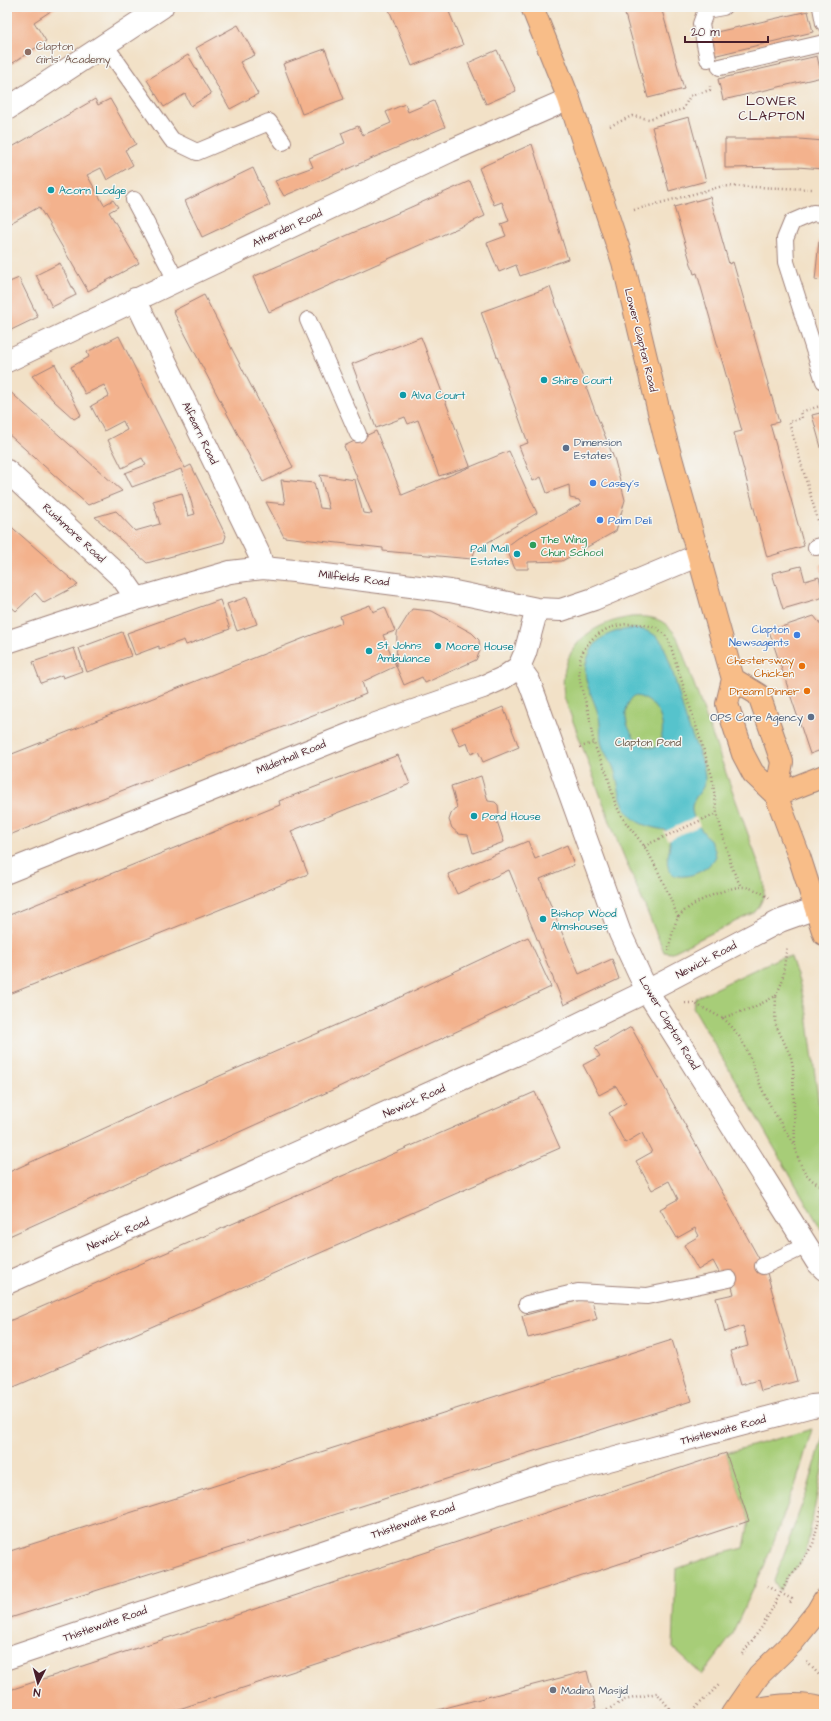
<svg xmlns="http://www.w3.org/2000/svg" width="831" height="1721" font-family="'Architects Daughter',sans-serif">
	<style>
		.green { fill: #a7cd78; stroke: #787652 }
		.water { fill: #56c3cc; stroke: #50717c; fill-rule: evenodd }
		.pier { fill: #f2e1c7 }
		.building { fill: #f3b28d }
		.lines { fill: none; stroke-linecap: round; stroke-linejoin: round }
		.service-casing { stroke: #9e8079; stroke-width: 18 }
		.minor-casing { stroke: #9e8079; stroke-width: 24 }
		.primary-casing { stroke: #9e8079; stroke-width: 24 }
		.trunk-casing { stroke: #9e8079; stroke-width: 24 }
		.path { stroke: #9e8079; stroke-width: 2.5; stroke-dasharray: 1 3; stroke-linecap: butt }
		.service { stroke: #fff; stroke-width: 16 }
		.minor { stroke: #fff; stroke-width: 22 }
		.primary { stroke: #f8bd88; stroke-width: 22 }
		.trunk { stroke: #f8bd88; stroke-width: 22 }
		.education-dot { fill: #8d6e63; stroke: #f6f6f2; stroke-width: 1.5 }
		.culture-dot { fill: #0f9aa8; stroke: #f6f6f2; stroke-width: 1.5 }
		.service-dot { fill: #5c6f8a; stroke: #f6f6f2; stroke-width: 1.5 }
		.shop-dot { fill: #3f7fe0; stroke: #f6f6f2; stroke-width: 1.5 }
		.leisure-dot { fill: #2e9e5b; stroke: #f6f6f2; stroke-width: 1.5 }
		.food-dot { fill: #e8710a; stroke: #f6f6f2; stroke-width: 1.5 }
		.worship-dot { fill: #6b7280; stroke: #f6f6f2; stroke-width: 1.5 }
		.labels { text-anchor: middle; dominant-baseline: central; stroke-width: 3; stroke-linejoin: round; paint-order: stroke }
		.education-label { font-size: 11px; fill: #785e54; stroke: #f6f6f2; text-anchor: start }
		.culture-label { font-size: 11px; fill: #0d838f; stroke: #f6f6f2; text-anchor: start }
		.street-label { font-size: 11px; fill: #4a1f2b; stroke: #f6f6f2 }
		.service-label { font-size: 11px; fill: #4e5e75; stroke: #f6f6f2; text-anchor: start }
		.shop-label { font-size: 11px; fill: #366cbe; stroke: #f6f6f2; text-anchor: start }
		.leisure-label { font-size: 11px; fill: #27864d; stroke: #f6f6f2; text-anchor: start }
		.food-label { font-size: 11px; fill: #c56008; stroke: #f6f6f2; text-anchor: end }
		.park-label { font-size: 11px; fill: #665342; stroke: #f6f6f2 }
		.worship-label { font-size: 11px; fill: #5b616d; stroke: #f6f6f2; text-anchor: start }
		.quarter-label { font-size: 13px; letter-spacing: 1px; fill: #4a1f2b; stroke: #f6f6f2 }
	</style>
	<rect width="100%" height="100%" fill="#f6f6f2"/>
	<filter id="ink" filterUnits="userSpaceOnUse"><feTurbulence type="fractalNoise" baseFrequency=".025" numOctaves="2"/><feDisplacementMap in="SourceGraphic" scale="8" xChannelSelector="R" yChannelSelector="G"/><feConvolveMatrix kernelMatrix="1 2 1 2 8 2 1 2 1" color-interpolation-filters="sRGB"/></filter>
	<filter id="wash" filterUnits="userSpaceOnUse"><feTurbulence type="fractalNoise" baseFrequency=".012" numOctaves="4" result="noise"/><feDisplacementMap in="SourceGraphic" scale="16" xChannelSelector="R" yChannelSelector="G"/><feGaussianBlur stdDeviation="0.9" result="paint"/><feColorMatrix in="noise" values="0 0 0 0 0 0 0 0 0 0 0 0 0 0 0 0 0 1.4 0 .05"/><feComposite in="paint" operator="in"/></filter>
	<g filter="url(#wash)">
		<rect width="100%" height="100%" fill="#f2e1c7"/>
		<!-- green -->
		<path class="green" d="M631,617c22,-1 33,1 46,20l85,236c4,14 3,27 -7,39l-84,41 -7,-1 -49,-117 -51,-138c-6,-47 23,-73 67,-80z
			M781,957h10l10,31 6,26 17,130v90l-131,-227 2,-9z
			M812,1429l-15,51 -34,89 -33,69 -28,37 -29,-27 3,-79 39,-14 29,-7 5,-27 -23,-68z
			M824,1433v26l-18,93 -9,15 -9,9 -8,15 -6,-10 34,-93z"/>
		<!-- water -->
		<path class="water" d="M630,629c14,0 24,2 33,15 10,25 16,52 24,79 6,18 17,35 18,55 1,13 -15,19 -13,33 3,19 22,26 24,45 -6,13 -27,24 -42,19 -12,-10 -4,-20 -4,-33 0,-4 -3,-8 -5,-12 -10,-2 -23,-4 -31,-11 -16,-14 -14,-34 -20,-50 -4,-10 -11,-17 -13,-28 -1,-9 0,-18 -3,-27 -4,-16 -16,-33 -12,-50 6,-24 20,-32 44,-35zM634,696c24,1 38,35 21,52 -23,0 -40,-36 -21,-52z"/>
		<!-- pier -->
		<path class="pier" d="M696,817l4,9 -32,14 -4,-8z"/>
		<g id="blocks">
			<!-- building -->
			<path class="building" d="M7,7h50l-23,15 12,19 -39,26z
				M388,7h59l16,38 -51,21z
				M623,7h38l23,82 -36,9z
				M808,11l5,21 -100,24 -5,-22z
				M238,25l17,30 -15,7 18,32 -28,15 -34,-61z
				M325,49l19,50 -42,15 -19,-50z
				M497,50l19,41 -30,13 -18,-41z
				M188,55l23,39 -20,12 -6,-12 -21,13 -17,-27z
				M817,56l5,21 -99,23 -5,-21z
				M95,99l3,6 12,-6 26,45 -11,6 8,15 -26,15 -6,-12 -14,7 17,30 9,-5 5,7 -9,5 30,51 -51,28 -49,-84 -32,18v-75z
				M434,101l11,26 -161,69 -9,-15 38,-14 -4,-9 36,-15 -4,-10 17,-7 5,9 28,-12 -5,-11 19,-8 3,8z
				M689,117l17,64 -37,10 -17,-64z
				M725,139h74l25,2v28l-27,-2 -72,1z
				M532,144l36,115 -48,17 -4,-11 -17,7 -12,-29 19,-7 -5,-12 8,-3 -7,-19 -8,3 -15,-37z
				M253,168l17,37 -68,32 -17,-36z
				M470,181l15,35 -216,96 -16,-35z
				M710,197l19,67 4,-2 46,160 -9,2 34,122 -37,11 -33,-124 8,-2 -45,-158 -3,1 -20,-67z
				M819,241h5v40l-9,-1z
				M60,263l16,32 -24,12 -16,-32z
				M19,278l19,39 -31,15v-49z
				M550,287l45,124 20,50 10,39 -9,31 -54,30 -34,1v7h-13l-9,-22 12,-9 63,-34 -2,-4 -9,-2 -1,-13 -22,8 -6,-16 -8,4 -14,-35 9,-3 -47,-131z
				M204,295l89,172 -30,15 -90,-171z
				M119,336l66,132 6,-3 11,22 24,49 -2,6 -77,21 -52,-46 21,-6 19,20 25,-7 -7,-23 29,-8 6,23 7,-2 -14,-45 -49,18 -7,-14 21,-8 -4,-7 -20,10 -14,-28 19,-10 -4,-9 -19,10 -13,-25 18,-10 -5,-11 -19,9 -14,-27 18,-10 -2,-5z
				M421,337l49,129 -31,10 -21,-56 -10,4 -3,-7 -29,11 -24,-64z
				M55,364l26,51 -7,4 -20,-18 -22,-25z
				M7,389l115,102 -34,14 -81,-72z
				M824,412v46l-12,-43z
				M376,431l26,64 107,-44 28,62 -62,37 -3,9 -89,-8v-3l-99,-11 -18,-35 19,2 -4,-24 33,3 6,25 9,1 -9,-34 35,5 8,33 9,1 -28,-68z
				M7,523l71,62 -34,18 -9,-10 -19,18 -9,-8z
				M824,564v17h-1l-3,-16z
				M801,566l4,15 14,-4 5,20 -41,12 -11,-36z
				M247,597l10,27 -20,7 -10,-27z
				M220,600l10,29 -44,16 -2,-5 -25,9v-3l-24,9 -8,-22z
				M370,605l3,7 12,-5 10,24 -12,4 13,31 -34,16 4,12 -359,142v-80l335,-133 -2,-7z
				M412,609l20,2 40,22 7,7 1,11 -4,9 -51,23 -3,-6 -18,8 -8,-19 1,-33z
				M814,616l8,10 2,5v118l-14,5 -41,-123z
				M122,632l9,24 -44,16 -8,-24z
				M74,648l8,23 -19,7 -1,-3 -21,8 -8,-21z
				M503,707l16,40 -36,15 -5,-11 -7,3 -4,-11 -7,3 -8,-18z
				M398,755l12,29 -119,47 17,43 -301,121v-79l273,-111 -1,-4z
				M481,776l7,25 7,1 3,3 1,8 -3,5 8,24 -31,11 -5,-18 -9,-1 -7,-6 -3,-8 2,-6 6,-7 -6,-21z
				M528,841l7,18 32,-14 7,20 -34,14 39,95 33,-15 7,20 -55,26 -55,-135 -52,24 -9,-20z
				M528,937l23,50 -221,104 -323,146v-64l185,-85 200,-87z
				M631,1027l136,246 30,108 -36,10 -3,-11 -18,5 -10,-34 18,-5 -5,-20 -18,6 -9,-34 18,-4 -3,-11 -10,-7 -8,-15 -15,9 -14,-25 15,-9 -4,-8 -18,10 -17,-29 18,-10 -9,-18 -17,9 -16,-29 16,-9 -10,-19 -17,10 -16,-30 17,-10 -10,-17 -17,9 -16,-30 17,-9 -5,-8z
				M535,1092l25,56 -553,242v-68z
				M591,1297l6,22 -69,19 -6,-22z
				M672,1340l19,61 -684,218v-67z
				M726,1453l23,68 -585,193h-157v-23z
				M587,1671l9,37 -22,6h-152z"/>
		</g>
	</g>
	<g filter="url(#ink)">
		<use href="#blocks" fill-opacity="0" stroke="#9e8079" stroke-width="1"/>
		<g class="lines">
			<defs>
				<path id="service" d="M821,7l3,16
					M105,45l67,95 25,12 72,-30 14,20
					M708,59l-7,-35 5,-14 17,-3
					M720,67l104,-24
					M134,200l42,80
					M824,214l-11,-1 -21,9 -7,17 1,23 38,119
					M308,320l50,114
					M816,547l8,-2
					M763,1266l44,-21
					M527,1304l51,-12 69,4 82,-17"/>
				<path id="minor" d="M7,109l155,-102
					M135,299l124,255 4,14
					M7,361l443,-210 119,-52
					M7,471l116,108 14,20
					M7,642l130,-43 93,-27 33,-4 31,3 156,20 87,18 24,1 33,-11 105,-44
					M519,667l10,14 6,16 85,236 27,58 170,271 7,7
					M7,872l366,-147 110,-38 20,-9 16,-11 6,-14 12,-44
					M7,1283l508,-228 132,-64 133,-70 36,-13
					M7,1658l545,-183 260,-69 12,-1"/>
				<path id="primary" d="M776,795l48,-19"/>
				<path id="trunk" d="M532,7l37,92 54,163 41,171 69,246 -6,25 16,50 10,19 23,22 23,61 25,78
					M733,679l26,16 23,67 -6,33
					M732,1714l27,-39 33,-32 25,-31 7,-12
					M734,1714c29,-6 60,-14 90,-5"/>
			</defs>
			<!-- service casing -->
			<use href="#service" class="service-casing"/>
			<!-- minor casing -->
			<use href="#minor" class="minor-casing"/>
			<!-- primary casing -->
			<use href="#primary" class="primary-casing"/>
			<!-- trunk casing -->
			<use href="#trunk" class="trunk-casing"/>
			<!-- path -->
			<path class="path" d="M610,126l22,-10 17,3 34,-10 7,-13 20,-6v-4
				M634,210l89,-24 90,3
				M819,524l-30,-102 13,-4 -2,-6 24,-7
				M580,747l14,-4
				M644,846l73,-33
				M678,917c-10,-24 -20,-49 -34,-71 -9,-13 -20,-23 -26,-37 -6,-11 -7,-23 -11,-35 -4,-10 -10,-20 -13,-31 -3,-11 -3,-22 -6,-33 -4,-14 -9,-26 -9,-41 0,-28 28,-46 54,-45 17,1 27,2 36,17l43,135 5,37 9,34 6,21 9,19
				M668,951c3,-11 5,-24 10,-33 7,-13 49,-31 63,-31 10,0 22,5 28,12
				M776,996l6,-14 5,-36
				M685,1003h9l28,15 30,-10 24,-12 -1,27 16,34 2,10 2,79c4,17 10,35 29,40
				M723,1018c24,21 27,43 39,71 9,20 21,38 33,56
				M768,1586l8,5
				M784,1595l8,4 -2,4
				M742,1654l20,-27 28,-51 8,-8 15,-24 11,-46
				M807,1662l17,18
				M600,1714l25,-14 32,-7 13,16
				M689,1714l30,-29"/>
			<!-- service -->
			<use href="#service" class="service"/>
			<!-- minor -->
			<use href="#minor" class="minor"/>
			<!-- primary -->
			<use href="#primary" class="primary"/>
			<!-- trunk -->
			<use href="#trunk" class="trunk"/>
		</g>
	</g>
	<!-- markers -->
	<circle class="education-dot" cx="28" cy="52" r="4"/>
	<g class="culture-dot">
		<circle cx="51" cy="190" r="4"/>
		<circle cx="544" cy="380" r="4"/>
		<circle cx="403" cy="395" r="4"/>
		<circle cx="517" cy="554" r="4"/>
		<circle cx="438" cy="646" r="4"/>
		<circle cx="369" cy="651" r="4"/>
		<circle cx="474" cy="816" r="4"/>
		<circle cx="543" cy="919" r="4"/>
	</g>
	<g class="service-dot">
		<circle cx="566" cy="448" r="4"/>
		<circle cx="811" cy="717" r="4"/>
	</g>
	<g class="shop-dot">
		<circle cx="593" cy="483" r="4"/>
		<circle cx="600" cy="520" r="4"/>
		<circle cx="797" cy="635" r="4"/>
	</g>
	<circle class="leisure-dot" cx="533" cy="545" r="4"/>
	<g class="food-dot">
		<circle cx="802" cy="666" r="4"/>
		<circle cx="807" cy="691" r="4"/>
	</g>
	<circle class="worship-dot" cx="553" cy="1690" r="4"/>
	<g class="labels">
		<!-- education labels -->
		<g class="education-label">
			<text x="36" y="46">Clapton<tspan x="36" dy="13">Girls' Academy</tspan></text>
		</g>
		<!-- culture labels -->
		<g class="culture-label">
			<text x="59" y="190">Acorn Lodge</text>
			<text x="552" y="380">Shire Court</text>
			<text x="411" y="395">Alva Court</text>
			<text x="509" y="548" text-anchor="end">Pall Mall<tspan x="509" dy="13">Estates</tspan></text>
			<text x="377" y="645">St Johns<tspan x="377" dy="13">Ambulance</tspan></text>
			<text x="446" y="646">Moore House</text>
			<text x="482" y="816">Pond House</text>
			<text x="551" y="913">Bishop Wood<tspan x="551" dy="13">Almshouses</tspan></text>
		</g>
		<!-- street labels -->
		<g class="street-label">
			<text transform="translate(287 228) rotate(-25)">Atherden Road</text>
			<text transform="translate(641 340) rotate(76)">Lower Clapton Road</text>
			<text transform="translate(200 433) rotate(64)">Alfearn Road</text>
			<text transform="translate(74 533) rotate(43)">Rushmore Road</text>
			<text transform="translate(354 578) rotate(7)">Millfields Road</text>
			<text transform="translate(291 757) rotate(-22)">Mildenhall Road</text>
			<text transform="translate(706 960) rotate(-28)">Newick Road</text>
			<text transform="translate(669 1023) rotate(59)">Lower Clapton Road</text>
			<text transform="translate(414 1101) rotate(-24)">Newick Road</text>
			<text transform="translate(118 1234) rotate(-24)">Newick Road</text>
			<text transform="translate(723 1430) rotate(-15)">Thistlewaite Road</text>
			<text transform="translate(413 1521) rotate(-19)">Thistlewaite Road</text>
			<text transform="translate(105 1624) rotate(-19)">Thistlewaite Road</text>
		</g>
		<!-- service labels -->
		<g class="service-label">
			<text x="574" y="442">Dimension<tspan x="574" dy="13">Estates</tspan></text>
			<text x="803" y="717" text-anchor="end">OPS Care Agency</text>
		</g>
		<!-- shop labels -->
		<g class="shop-label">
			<text x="601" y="483">Casey's</text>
			<text x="608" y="520">Palm Deli</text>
			<text x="789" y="629" text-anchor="end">Clapton<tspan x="789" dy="13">Newsagents</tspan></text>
		</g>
		<!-- leisure labels -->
		<g class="leisure-label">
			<text x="541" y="539">The Wing<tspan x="541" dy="13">Chun School</tspan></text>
		</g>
		<!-- food labels -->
		<g class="food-label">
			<text x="794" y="660">Chestersway<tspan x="794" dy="13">Chicken</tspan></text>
			<text x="799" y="691">Dream Dinner</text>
		</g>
		<!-- park labels -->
		<g class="park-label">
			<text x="648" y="742">Clapton Pond</text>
		</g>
		<!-- worship labels -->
		<g class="worship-label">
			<text x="561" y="1690">Madina Masjid</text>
		</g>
		<!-- quarter labels -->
		<g class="quarter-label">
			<text x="772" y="101">LOWER<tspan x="772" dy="15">CLAPTON</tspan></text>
		</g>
	</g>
	<!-- margin -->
	<rect width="831" height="1721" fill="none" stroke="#f6f6f2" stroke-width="24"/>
	<!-- north arrow -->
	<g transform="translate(38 1683) rotate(186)" stroke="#f6f6f2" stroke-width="3" paint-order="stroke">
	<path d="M0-3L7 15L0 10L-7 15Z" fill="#4a1f2b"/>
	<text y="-6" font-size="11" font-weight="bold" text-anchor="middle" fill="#4a1f2b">N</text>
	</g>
	<!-- scale -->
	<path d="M685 36v6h83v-6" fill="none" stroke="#4a1f2b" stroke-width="2"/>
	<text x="691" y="36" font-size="12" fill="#4a1f2b" stroke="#f6f6f2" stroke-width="3" paint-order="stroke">20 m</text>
</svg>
